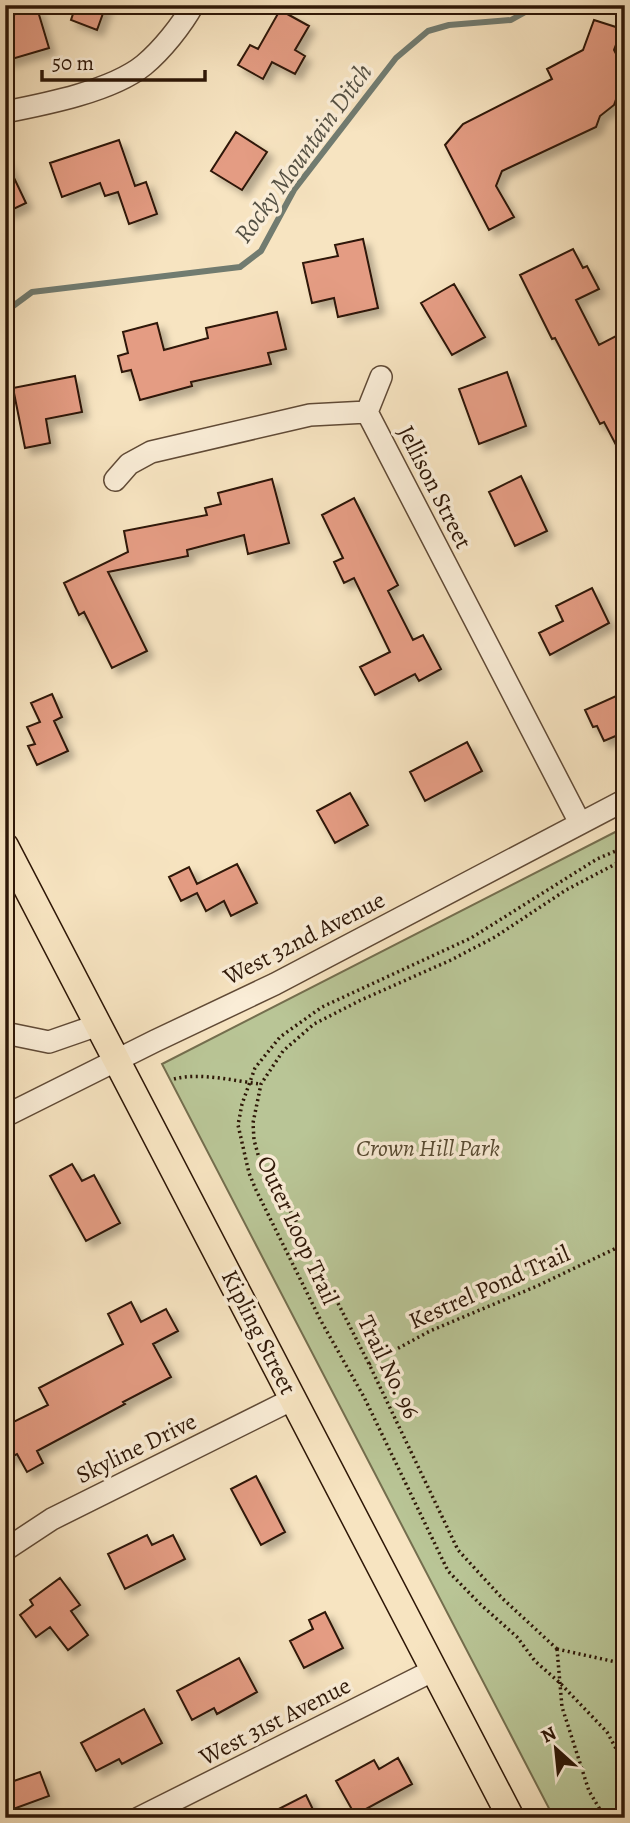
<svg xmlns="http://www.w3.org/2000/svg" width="630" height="1823" font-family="Alegreya,serif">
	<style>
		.green { fill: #b9c596; stroke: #746e4e; stroke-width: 2 }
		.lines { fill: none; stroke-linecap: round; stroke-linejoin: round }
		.stream { stroke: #717b70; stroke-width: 6 }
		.building { fill: #e49c83; stroke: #2e1707; stroke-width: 2; filter: url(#shadow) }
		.minor-casing { stroke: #604a36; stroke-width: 24 }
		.major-casing { stroke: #2e1707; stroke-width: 29 }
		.path { stroke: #2e1707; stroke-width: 3.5; stroke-dasharray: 2 3.5; stroke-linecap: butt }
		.minor { stroke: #faedd7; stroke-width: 21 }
		.major { stroke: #f7e4c1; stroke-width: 26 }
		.labels { text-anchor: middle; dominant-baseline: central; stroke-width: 7; stroke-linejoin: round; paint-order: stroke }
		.street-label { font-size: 24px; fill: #2e1707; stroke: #faedd7 }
		.park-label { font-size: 24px; font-style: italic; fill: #584b32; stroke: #faedd7 }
		.water-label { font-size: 26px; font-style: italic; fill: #555144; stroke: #faedd7 }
	</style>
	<defs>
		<filter id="shadow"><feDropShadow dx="6" dy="6" stdDeviation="3.5" flood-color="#0004"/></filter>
	</defs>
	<rect width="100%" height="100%" fill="#f7e4c1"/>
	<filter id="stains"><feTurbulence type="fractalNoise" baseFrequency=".00286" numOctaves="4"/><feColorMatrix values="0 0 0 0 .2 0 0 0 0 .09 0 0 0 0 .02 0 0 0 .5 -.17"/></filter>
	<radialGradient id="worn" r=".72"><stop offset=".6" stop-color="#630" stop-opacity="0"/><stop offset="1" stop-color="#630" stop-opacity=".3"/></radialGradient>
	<!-- green -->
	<path class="green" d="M625,827v991h-71l-392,-754z"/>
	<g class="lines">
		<!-- stream -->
		<path class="stream" d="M5,312l27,-20 208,-25 21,-16 33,-61 102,-132 32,-27 21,-6 62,-5 27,-15"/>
	</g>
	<!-- building -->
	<path class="building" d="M76,5h30l-9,25 -26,-10z
		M37,8l12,40 -44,13v-44z
		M280,10l29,16 -14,24 10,6 -10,18 -23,-12 -9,17 -25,-14 12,-20 8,4z
		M594,20l28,9 -8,21 11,21v17l-6,3 -5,14 -14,11 -4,11 -94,44 -6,15 18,31 -25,13 -44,-85 18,-21 89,-45 -5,-10 36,-19z
		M236,132l31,20 -25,38 -31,-19z
		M119,140l16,46 11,-4 11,32 -28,10 -11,-32 -13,4 -5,-13 -38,14 -12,-34z
		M5,159l21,44 -21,10z
		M363,239l15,69 -40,9 -4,-19 -22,5 -9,-40 35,-7 -3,-11z
		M573,249l10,19 4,-2 12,23 -23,11 23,45 17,-9 9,17v109l-21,-40 -4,2 -45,-86 -3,1 -32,-64z
		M454,284l31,53 -33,18 -31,-52z
		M277,312l9,37 -18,4 3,11 -80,18 1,4 -52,14 -9,-30 -9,2 -4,-16 10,-3 -5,-21 34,-9 7,27 44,-12 -2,-10z
		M507,372l19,54 -47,18 -20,-55z
		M75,376l7,36 -36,7 4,24 -25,5 -12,-60z
		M521,476l26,55 -32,15 -26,-54z
		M272,479l17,64 -41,11 -4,-19 -57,15 1,6 -80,16 39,79 -35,17 -28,-56 -5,3 -15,-32 64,-31 -4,-21 83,-16 -2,-7 16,-4 -3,-11z
		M354,498l44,87 -10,6 25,49 10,-5 18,34 -22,12 -4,-7 -40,21 -15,-28 30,-15 -36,-74 -10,5 -10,-21 9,-4 -21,-43z
		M592,588l17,35 -59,32 -11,-22 24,-12 -7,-15z
		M625,692v40l-21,9 -7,-15 -4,1 -8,-17z
		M52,694l10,23 -8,4 14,30 -31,14 -9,-19 7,-2 -8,-17 13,-5 -9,-19z
		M467,742l15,29 -57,30 -15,-29z
		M350,793l18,32 -33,18 -18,-32z
		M237,864l20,39 -26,13 -7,-15 -18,10 -9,-18 -16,8 -12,-24 20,-10 8,17z
		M72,1164l10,17 12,-6 26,48 -34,18 -36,-65z
		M131,1302l10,20 25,-13 12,22 -25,13 18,33 -48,25 2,2 -88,47 6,12 -16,9 -10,-18 -12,6v-34l43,-21 -9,-17 84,-44 -15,-30z
		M256,1476l29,56 -24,13 -30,-56z
		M147,1535l5,10 21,-10 12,24 -60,30 -17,-35z
		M60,1578l20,27 -9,6 17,24 -20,15 -18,-23 -14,10 -16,-22 13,-10 -3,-5z
		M325,1612l18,36 -39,20 -14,-27 23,-12 -4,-9z
		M239,1658l18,34 -40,22 -3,-6 -22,12 -15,-29z
		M144,1709l18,34 -40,21 -3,-5 -23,12 -15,-28z
		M398,1758l14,26 -57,31 -19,-34 38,-21 5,9z
		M40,1772l9,24 -44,16v-28z
		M306,1795l11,23h-56z"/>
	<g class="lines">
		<defs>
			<path id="minor" d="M5,112c41,-8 107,-21 139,-47 18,-15 38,-40 49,-60
				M367,412l14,-35
				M115,480l14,-16 22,-12 159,-37 57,-3 213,411
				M5,1033l44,9 49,-17
				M5,1116l150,-75 120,-57 350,-184
				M5,1550l47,-31 241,-120
				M139,1818l295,-148"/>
			<path id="major" d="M5,846l506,972"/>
		</defs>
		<!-- minor casing -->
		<use href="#minor" class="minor-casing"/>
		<!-- major casing -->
		<use href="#major" class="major-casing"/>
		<!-- path -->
		<path class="path" d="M625,847l-28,12 -126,79 -149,69 -42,30 -25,31 -13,36 -4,21 11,48 7,17 65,131 43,76 84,174 31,32 38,34 18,24 25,22 47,49 18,33
			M174,1079c26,-7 60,2 87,5
			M369,1364l61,-33 107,-45 88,-42
			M557,1649l-55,-51 -44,-48 -89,-186 -74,-145 -36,-61 -5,-18 -1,-17 8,-39 22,-33 31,-27 47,-24 90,-40 44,-23 71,-47 59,-31
			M557,1649l5,58 27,84 16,27
			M557,1649l68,15"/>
		<!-- minor -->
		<use href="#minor" class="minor"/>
		<!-- major -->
		<use href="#major" class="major"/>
	</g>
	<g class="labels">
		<!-- street labels -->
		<g class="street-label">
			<text transform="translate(435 487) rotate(63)">Jellison Street</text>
			<text transform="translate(304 938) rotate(-27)">West 32nd Avenue</text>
			<text transform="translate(298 1230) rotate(65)">Outer Loop Trail</text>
			<text transform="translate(489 1287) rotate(-24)">Kestrel Pond Trail</text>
			<text transform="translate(259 1332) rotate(63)">Kipling Street</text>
			<text transform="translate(389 1367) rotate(64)">Trail No. 96</text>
			<text transform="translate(136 1448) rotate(-26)">Skyline Drive</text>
			<text transform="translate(275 1721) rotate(-27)">West 31st Avenue</text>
		</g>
		<!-- park labels -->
		<g class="park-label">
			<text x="428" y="1148">Crown Hill Park</text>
		</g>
		<!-- water labels -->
		<g class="water-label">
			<text transform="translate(303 153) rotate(-54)">Rocky Mountain Ditch</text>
		</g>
	</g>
	<!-- margin -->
	<rect width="630" height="1823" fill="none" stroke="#f7e4c1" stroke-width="28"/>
	<rect x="7" y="7" width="616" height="1809" fill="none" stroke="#2e1707" stroke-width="3.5"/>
	<rect x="14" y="14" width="602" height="1795" fill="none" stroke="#2e1707" stroke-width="2"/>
	<!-- north arrow -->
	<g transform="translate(556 1749) rotate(333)" stroke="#faedd7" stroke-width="5" paint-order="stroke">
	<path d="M0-5L12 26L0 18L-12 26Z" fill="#2e1707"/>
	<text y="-10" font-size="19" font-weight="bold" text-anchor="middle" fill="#2e1707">N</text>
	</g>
	<!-- scale -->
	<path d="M42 70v10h163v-10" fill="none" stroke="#2e1707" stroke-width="3.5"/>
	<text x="52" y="70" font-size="21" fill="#2e1707" stroke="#faedd7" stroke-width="5" paint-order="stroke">50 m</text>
	<rect width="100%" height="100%" filter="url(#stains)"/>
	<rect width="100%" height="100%" fill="url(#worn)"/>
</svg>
